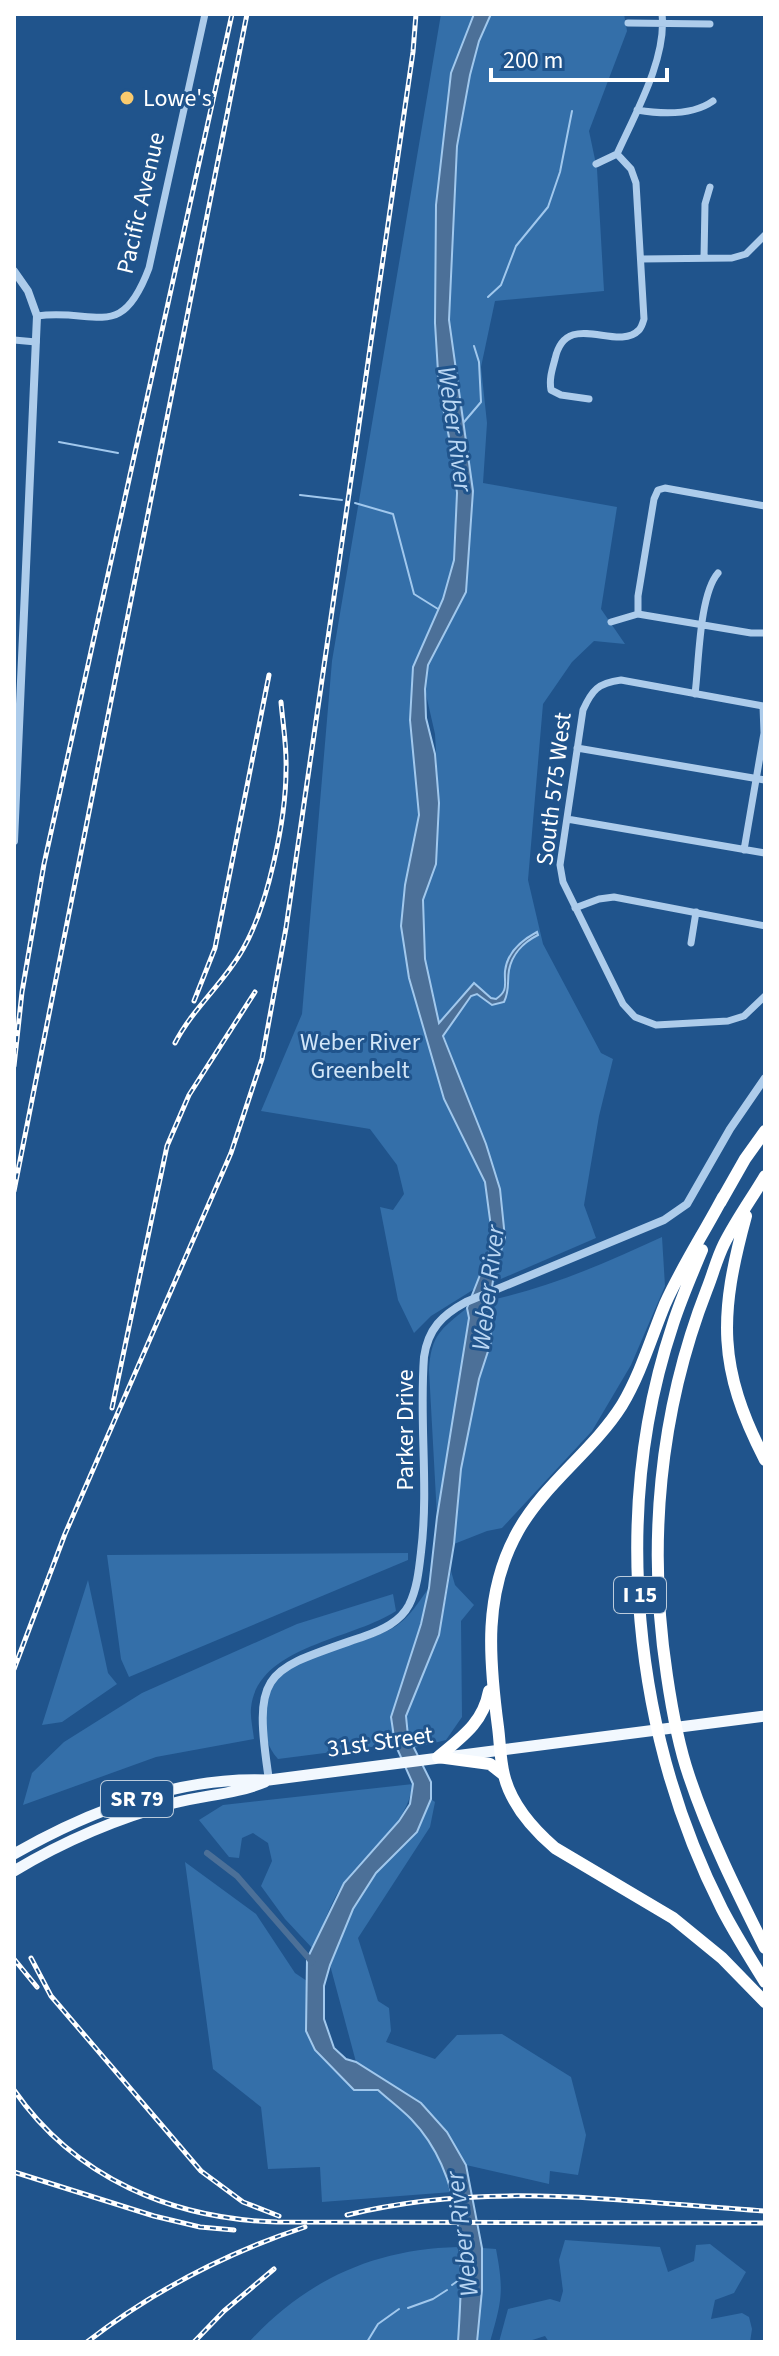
<svg xmlns="http://www.w3.org/2000/svg" width="779" height="2356" font-family="'Source Sans 3',sans-serif">
	<style>
		.green { fill: #346fa9 }
		.water { fill: #4c7098; stroke: #a1c8ed; stroke-width: 2 }
		.lines { fill: none; stroke-linecap: round; stroke-linejoin: round }
		.stream { stroke: #a1c8ed; stroke-width: 2 }
		.canal { stroke: #4c7098; stroke-width: 6 }
		.minor { stroke: #adcceb; stroke-width: 7 }
		.tertiary { stroke: #adcceb; stroke-width: 8 }
		.primary { stroke: #f2f8fe; stroke-width: 11 }
		.motorway { stroke: #fff; stroke-width: 12 }
		.rail-casing { stroke: #fff; stroke-width: 5 }
		.rail { stroke: #20548c; stroke-width: 2; stroke-dasharray: 6; stroke-linecap: butt }
		.poi-dot { fill: #f9ca6e; stroke: #20548c; stroke-width: 3 }
		.labels { text-anchor: middle; dominant-baseline: central; stroke-width: 6; stroke-linejoin: round; paint-order: stroke }
		.shield { fill: #20548c; stroke: #bcccdc; stroke-width: 2 }
		.shield-label { font-size: 22px; font-weight: bold; fill: #fff }
		.poi-label { font-size: 24px; fill: #fff; stroke: #20548c; text-anchor: start }
		.street-label { font-size: 24px; fill: #fff; stroke: #20548c }
		.park-label { font-size: 24px; fill: #d2e6f8; stroke: #20548c }
		.water-label { font-size: 26px; font-style: italic; fill: #b9d6f3; stroke: #20548c }
	</style>
	<rect width="100%" height="100%" fill="#20548c"/>
	<!-- green -->
	<path class="green" d="M441,14h33l-23,59 -15,132 -1,118 4,65 13,64 5,41 -3,67 -11,39 -30,68 1,76 5,72 -14,70 -4,41 8,52 35,121 41,83 8,60 -17,46 -45,28 -17,17 -16,-33 -18,-93 13,3 11,-16 -7,-29 -27,-36 -109,-18 41,-97 30,-353z
		M491,14h133l3,17 -38,100 8,38 7,122 -109,10 -14,66 6,56 -4,60 134,24 -16,102 24,35 -31,-3 -22,21 -29,42 -15,176 15,64 58,109 12,6 -14,57 -15,89 12,33 -102,44v-8l11,-36 -19,-94 -47,-120 -14,-65 -2,-59 13,-36 3,-61 -4,-69 -10,-44 3,-25 38,-73 7,-101 -24,-171 8,-174 13,-71 9,-34z
		M662,1237l3,49 -34,79 -39,66 -90,97 -15,3 -33,13 7,-75 18,-90 12,-37 -1,-42c60,-12 117,-38 172,-63z
		M467,1308l2,10 -32,199 -8,-147c2,-35 12,-41 38,-62z
		M408,1553v7l-279,117 -8,-18 -14,-104z
		M451,1571l4,14 19,20 -13,16 1,96 -16,23 -32,8 -6,-12 -2,-20 33,-81z
		M88,1580l20,93 9,11 -55,38 -20,3z
		M429,1588l-8,36 -30,93 4,27 -117,15c-12,-13 -14,-28 -13,-46 1,-6 0,-13 2,-19 13,-40 96,-46 129,-68 13,-8 23,-25 33,-38z
		M393,1594l3,17c-44,29 -139,35 -145,97 -1,9 2,21 3,31l-98,18 -133,48 9,-32 32,-31 78,-49 155,-69z
		M413,1784c-7,43 -42,63 -67,96 -15,19 -23,47 -33,69l-28,-30 -24,-33 11,-25 -4,-18 -15,-10 -11,5 -3,20 -10,-1 -30,-37 24,-15z
		M431,1799l4,3 -5,25 -72,111 20,63 11,7 2,23 -5,11 49,17 22,-24 45,-1 69,43 15,58 -8,40 -28,-4 -1,13 -83,-19 -19,-33 -26,-29 -65,-41 -26,-97 23,-56 23,-36 41,-41z
		M185,1862l71,52 39,59 12,8 -1,50c53,44 128,89 146,161l-130,10 -2,-35 -52,2 -7,-62 -48,-38z
		M565,2240l95,7 8,25 26,-11 2,-16 14,-1 36,28 -12,21 -19,7 -4,19 31,-6 7,4 3,12 -2,13h-201l-4,-6 -19,6h-27l9,-33 42,-10 10,3 3,-11 -4,-31z
		M458,2247l4,40 -4,55h-209c57,-62 125,-93 209,-95z
		M482,2248l14,1c8,43 6,51 -6,93h-13l5,-52z"/>
	<!-- water -->
	<path class="water" d="M474,14h17l-12,27 -9,34 -13,71 -8,174 24,171 -7,101 -38,73 -3,24 1,29 9,36 4,49 -3,61 -13,36 2,59 14,64 35,-40 17,15 5,1c13,-9 8,-15 9,-28 2,-18 17,-31 32,-39l1,3c-14,7 -26,19 -29,35 -2,11 1,20 -5,32l-12,3 -15,-11 -6,2 -28,40 43,108 14,45 5,49 -11,36 -4,26 1,42 -12,37 -18,90 -7,75 -15,91 -33,81 2,20 23,46v17l-14,33 -41,41 -23,36 -23,56 -6,21v33l10,29 12,11 10,3 65,41 26,29 19,33 16,83v42l-5,52h-19c5,-76 10,-164 -47,-223 -10,-10 -22,-19 -33,-29h-24l-39,-40 -9,-19 1,-72 37,-76 55,-62 11,-17 3,-20 -18,-40 -4,-27 30,-93 8,-36 8,-71 32,-199 -2,-10 26,-66 -8,-60 -41,-83 -35,-121 -8,-52 4,-41 14,-70 -9,-95 3,-53 30,-68 11,-39 3,-67 -5,-41 -13,-64 -4,-65 1,-118 15,-132z"/>
	<g class="lines">
		<!-- stream -->
		<path class="stream" d="M488,297l13,-12 15,-39 32,-39 12,-35 12,-61
			M464,422l17,-20 -2,-40 -5,-16
			M59,442l59,11
			M300,495l42,5
			M355,503l38,11 21,80 24,15
			M452,2285l11,-8
			M408,2308l25,-9 14,-9
			M367,2342l11,-18 21,-15"/>
		<!-- canal -->
		<path class="canal" d="M207,1853l30,23 75,86"/>
		<!-- minor -->
		<path class="minor" d="M628,23l82,1
			M637,110c24,4 55,6 76,-9
			M596,164l21,-10c18,-40 50,-96 45,-140
			M704,258l1,-54 5,-17
			M641,259l91,-1 14,-4 19,-19
			M37,316c60,-8 84,27 112,-48l56,-254
			M14,340l22,2
			M589,399l-28,-4 -10,-5c-2,-11 1,-20 4,-31 11,-51 62,-6 84,-29 3,-3 4,-8 5,-11l-8,-136 -5,-14 -14,-15
			M638,614v-18l16,-97 4,-9 7,-2 100,18
			M611,622l27,-8 113,19h14
			M695,694c4,-30 4,-99 23,-121
			M577,748l188,32
			M567,819l198,34
			M744,850l20,-117 -1,-27 -142,-26c-23,3 -29,10 -38,30l-23,155 3,17 60,122 12,13 21,8 72,-4 16,-5 21,-20
			M575,908l24,-9 15,-2 151,29
			M691,943l5,-31"/>
		<!-- tertiary -->
		<path class="tertiary" d="M14,271l14,20 9,25 -23,525
			M269,1780c-17,-112 -4,-109 96,-144 17,-6 35,-14 44,-31 8,-16 10,-35 12,-53 8,-65 -2,-130 3,-195 4,-28 18,-42 42,-55l198,-82 23,-16 43,-75 35,-51"/>
		<!-- primary -->
		<path class="primary" d="M14,1854c77,-44 165,-78 255,-74l496,-64
			M14,1871c50,-30 104,-53 160,-68 31,-8 62,-9 91,-21"/>
		<!-- motorway -->
		<path class="motorway" d="M765,1176c-13,22 -29,44 -41,68 -7,14 -11,30 -17,45 -48,123 -60,256 -40,387 5,34 11,68 22,100 20,60 48,116 76,172
			M723,1197c-19,36 -42,71 -58,107 -14,34 -24,69 -43,101 -29,46 -77,78 -104,126 -35,62 -29,128 -20,196 2,15 2,32 6,48 7,29 29,54 51,73l118,70 49,40 43,44
			M720,1203l25,-44 20,-28
			M746,1216c-27,99 -29,151 19,244
			M702,1250c-10,24 -21,49 -29,74 -63,188 -40,409 49,585 13,25 28,49 43,73
			M438,1757c24,-20 45,-34 51,-66
			M438,1757l52,7 14,11"/>
		<defs>
			<path id="rail" d="M194,1001l21,-53 54,-273
				M175,1043c18,-35 49,-60 68,-94 25,-43 43,-130 43,-179 1,-23 -3,-45 -5,-68
				M14,1066l8,-74 22,-128 188,-850
				M14,1191l233,-1177
				M112,1408l55,-262 22,-51 66,-103
				M14,1669l51,-135 166,-381 31,-94 24,-131 127,-876 3,-38
				M31,1958l20,38 150,175 42,31 36,14
				M14,1959l23,28
				M14,2090c61,88 158,129 263,132l488,1
				M14,2172l140,44 46,11 34,3
				M347,2215c139,-35 278,-13 418,-4
				M87,2342c66,-51 139,-89 218,-115
				M194,2342l30,-31 50,-42"/>
		</defs>
		<!-- rail casing -->
		<use href="#rail" class="rail-casing"/>
		<!-- rail -->
		<use href="#rail" class="rail"/>
	</g>
	<!-- markers -->
	<circle class="poi-dot" cx="127" cy="98" r="8"/>
	<g class="labels">
		<!-- shield labels -->
		<g class="shield">
			<rect x="614" y="1577" width="52" height="36" rx="6"/>
			<rect x="101" y="1781" width="72" height="36" rx="6"/>
		</g>
		<g class="shield-label">
			<text x="640" y="1595">I 15</text>
			<text x="137" y="1799">SR 79</text>
		</g>
		<!-- poi labels -->
		<g class="poi-label">
			<text x="143" y="98">Lowe's</text>
		</g>
		<!-- street labels -->
		<g class="street-label">
			<text transform="translate(141 203) rotate(-77)">Pacific Avenue</text>
			<text transform="translate(554 789) rotate(-83)">South 575 West</text>
			<text transform="translate(405 1430) rotate(-90)">Parker Drive</text>
			<text transform="translate(380 1742) rotate(-8)">31st Street</text>
		</g>
		<!-- park labels -->
		<g class="park-label">
			<text x="360" y="1042">Weber River<tspan x="360" dy="28">Greenbelt</tspan></text>
		</g>
		<!-- water labels -->
		<g class="water-label">
			<text transform="translate(455 429) rotate(82)">Weber River</text>
			<text transform="translate(488 1288) rotate(-83)">Weber River</text>
			<text transform="translate(462 2234) rotate(-97)">Weber River</text>
		</g>
	</g>
	<!-- border -->
	<rect width="779" height="2356" fill="none" stroke="#ffffff" stroke-width="32"/>
	<!-- scale -->
	<path d="M491 68v12h176v-12" fill="none" stroke="#ffffff" stroke-width="4"/>
	<text x="503" y="68" font-size="24" fill="#ffffff" stroke="#20548c" stroke-width="6" paint-order="stroke">200 m</text>
</svg>
